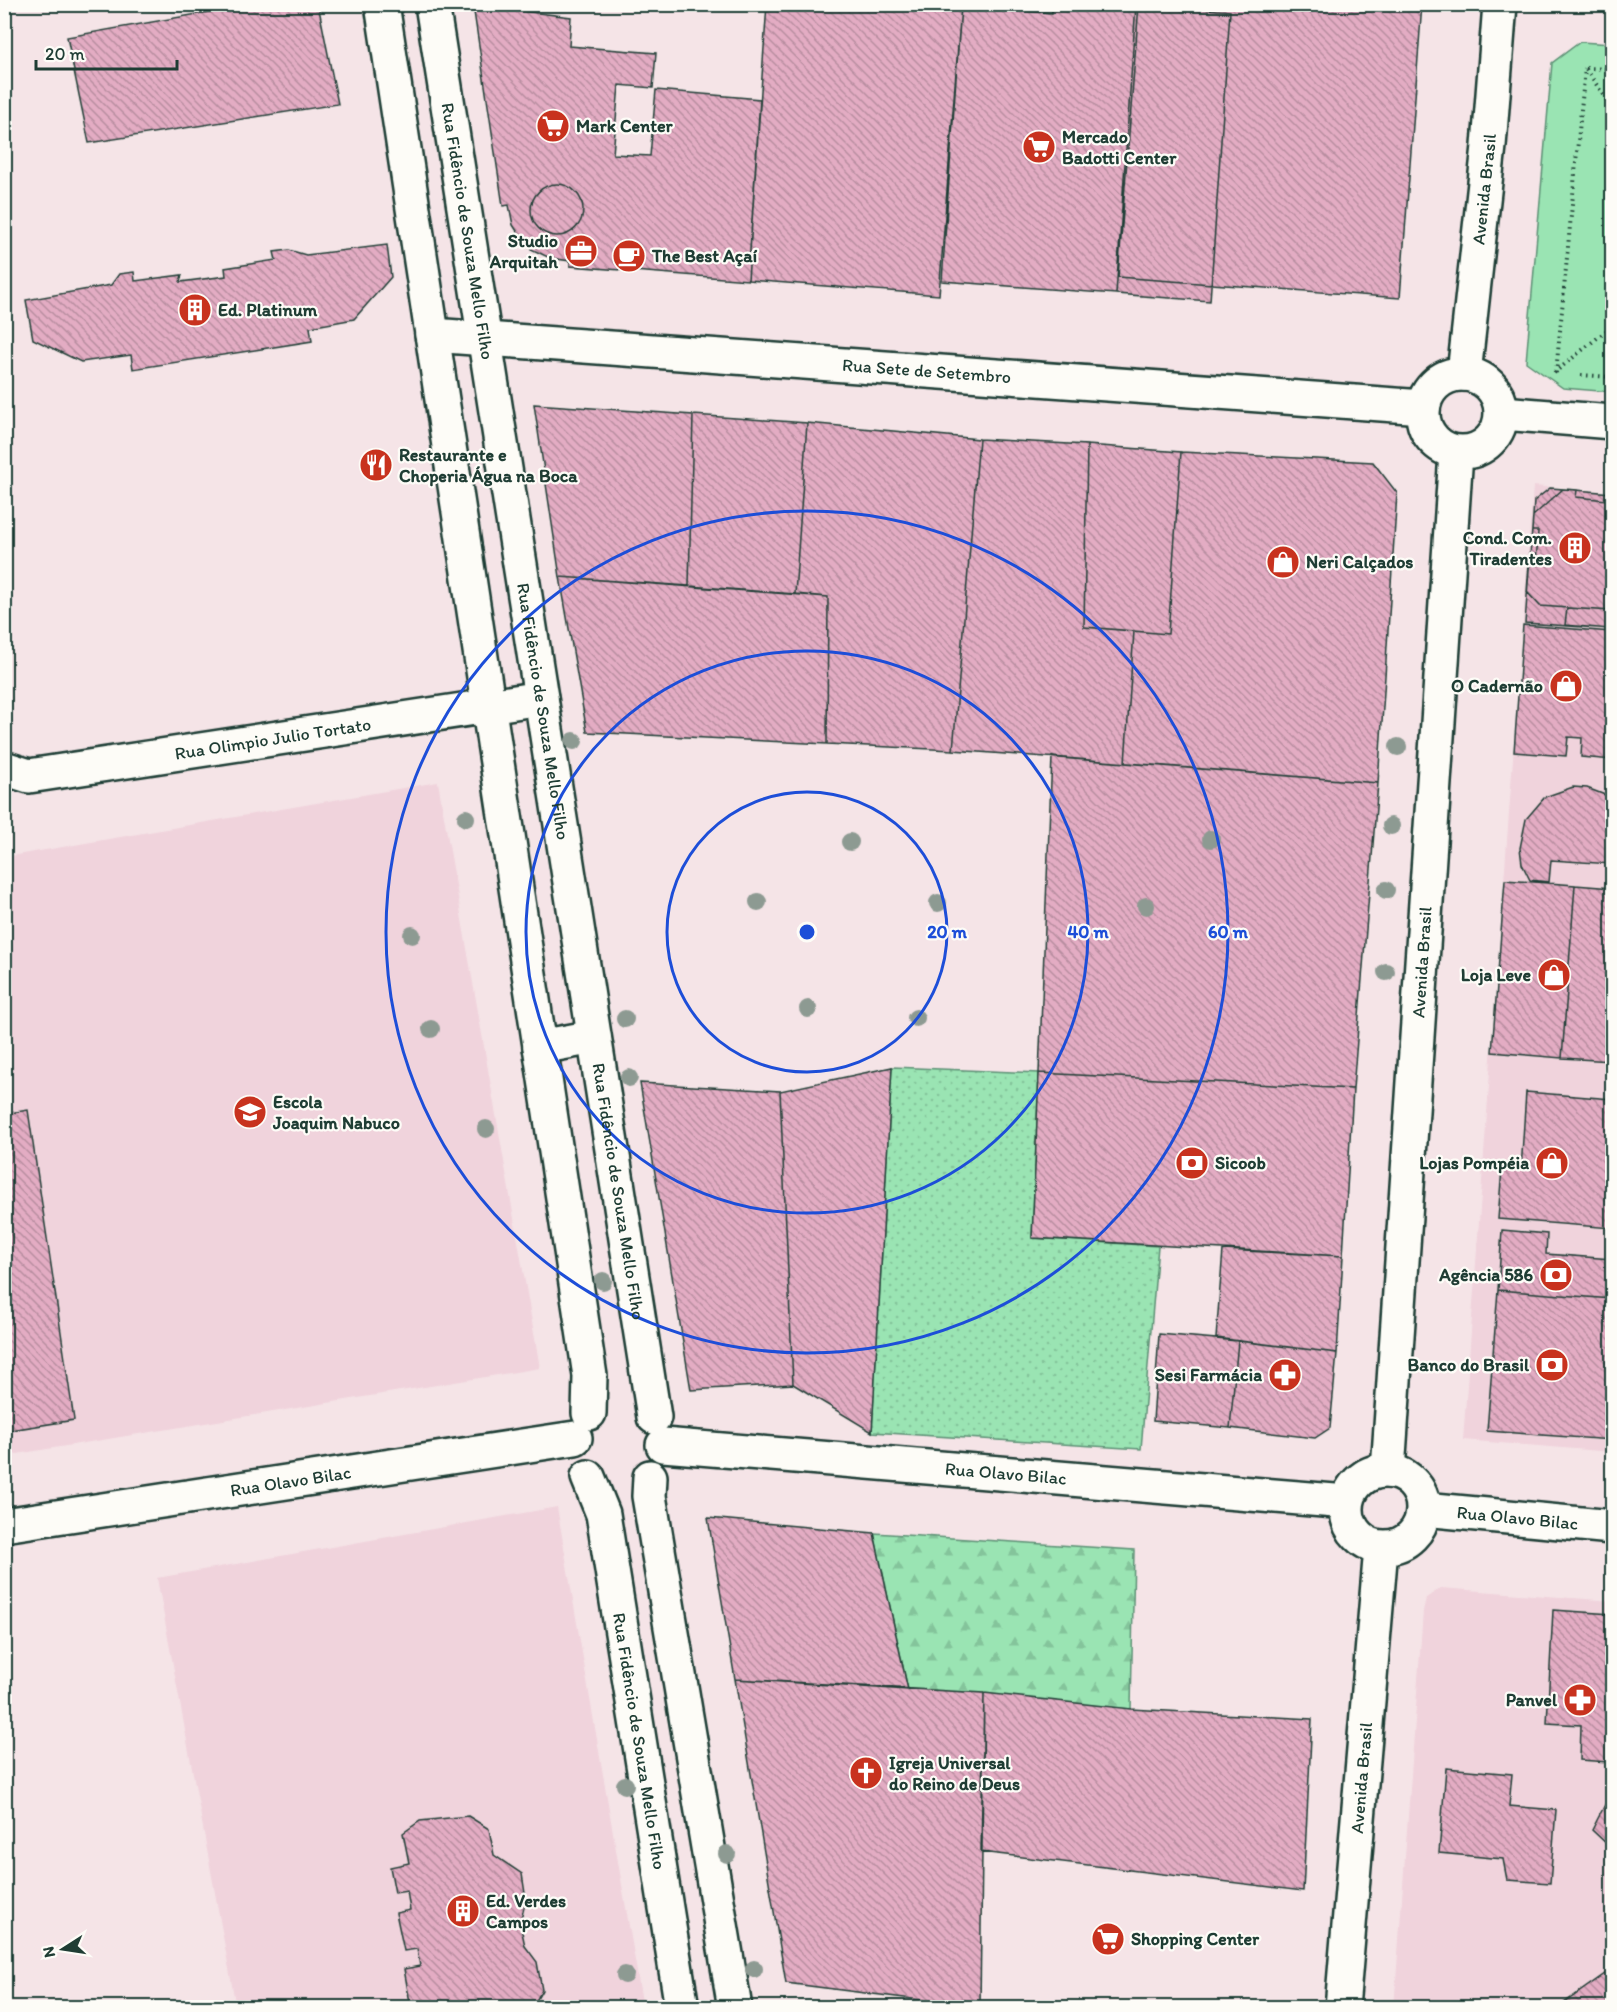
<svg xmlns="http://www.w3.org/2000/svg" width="1617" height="2012" font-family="Itim,sans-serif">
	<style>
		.built { fill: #f0d3dc }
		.grass { fill: url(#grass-dots); stroke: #5c9074; stroke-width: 1.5 }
		.forest { fill: url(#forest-firs); stroke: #5c9074; stroke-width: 1.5 }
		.park { fill: #9ae4b3; stroke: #5c9074; stroke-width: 1.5 }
		.building { fill: url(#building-back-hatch); stroke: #1f3d34; stroke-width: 1.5 }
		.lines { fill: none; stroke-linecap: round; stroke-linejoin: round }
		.minor-casing { stroke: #1f3d34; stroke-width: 38 }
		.major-casing { stroke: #1f3d34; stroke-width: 38 }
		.path { stroke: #1f3d34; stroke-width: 4; stroke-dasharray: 1.5 4.5; stroke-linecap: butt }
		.minor { stroke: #fdfcf7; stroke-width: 33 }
		.major { stroke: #fdfcf7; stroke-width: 33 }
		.tree { fill: #8d9a92 }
		.ring { fill: none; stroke: #1d4ed8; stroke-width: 3 }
		.labels { text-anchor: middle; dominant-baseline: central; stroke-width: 4.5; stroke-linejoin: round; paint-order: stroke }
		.poi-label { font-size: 18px; font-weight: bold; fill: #1f3d34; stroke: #fdfcf7; text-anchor: start }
		.street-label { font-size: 18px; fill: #1f3d34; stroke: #fdfcf7 }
		.centre { fill: #1d4ed8; stroke: #fdfcf7; stroke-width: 3 }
		.ring-label { font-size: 18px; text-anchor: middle; font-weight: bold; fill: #1d4ed8; stroke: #fdfcf7; stroke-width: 4.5; stroke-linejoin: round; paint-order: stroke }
	</style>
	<defs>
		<pattern id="grass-dots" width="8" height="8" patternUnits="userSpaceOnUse" patternTransform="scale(1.5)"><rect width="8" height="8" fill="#9ae4b3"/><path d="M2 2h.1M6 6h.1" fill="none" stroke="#84c49b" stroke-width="1.8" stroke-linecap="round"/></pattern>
		<pattern id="forest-firs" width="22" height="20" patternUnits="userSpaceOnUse" patternTransform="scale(1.5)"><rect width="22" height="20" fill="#9ae4b3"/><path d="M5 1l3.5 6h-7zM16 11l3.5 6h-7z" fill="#84c49b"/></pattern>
		<pattern id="building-back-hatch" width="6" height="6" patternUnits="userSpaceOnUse" patternTransform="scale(1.5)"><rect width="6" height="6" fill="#e3acc3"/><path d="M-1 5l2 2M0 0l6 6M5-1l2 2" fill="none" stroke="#b78d9f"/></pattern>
	</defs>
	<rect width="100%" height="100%" fill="#f5e4e7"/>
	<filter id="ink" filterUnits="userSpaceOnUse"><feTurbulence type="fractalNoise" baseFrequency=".0167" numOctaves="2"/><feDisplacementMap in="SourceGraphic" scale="12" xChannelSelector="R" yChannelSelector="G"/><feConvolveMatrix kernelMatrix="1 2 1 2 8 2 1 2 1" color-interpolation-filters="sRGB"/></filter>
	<g filter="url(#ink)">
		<!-- built -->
		<path class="built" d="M1533,486l79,6v960l-149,-12z
			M438,782l102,586 -535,88v-599z
			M557,1507l86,500h-407l-79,-429z
			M1441,1588l171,13v406l-218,1 29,-397 3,-13z"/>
		<!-- grass -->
		<path class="grass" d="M892,1067l147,6 -7,165 126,8 -17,203 -269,-17z"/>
		<!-- forest -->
		<path class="forest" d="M874,1533l260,17 -3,159 -223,-19z"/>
		<!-- park -->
		<path class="park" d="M1580,42l32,2v348l-49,-4 -37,-26 26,-299z"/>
		<!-- building -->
		<path class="building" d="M254,4h64l20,100 -249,39 -22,-106z
			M767,4l194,2 -22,289 -191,-15z
			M1052,4h84l-20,290 -174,-13 19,-275 91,7z
			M1136,4l94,7 -20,290 -94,-7z
			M1139,4h283l-22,294 -282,-21z
			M473,5l98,12 -2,29 87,7 -3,35 -34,-3 -6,69 37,2 6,-66 104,9 -12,181 -178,-14v-5l-20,-3 -19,-9 -7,-7 -11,-17 -4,-20 -6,1z
			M531 210a26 26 0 1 1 52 0a26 26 0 1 1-52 0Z
			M387,245l4,32 -37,42 -44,8 2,14 -179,28 -2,-14 -50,7 -48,-23 -7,-39 85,-15 8,-11 15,-2 1,9 47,-6 -2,7 46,-6 -1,-8 51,-8 -2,-8 15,-2 17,5z
			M534,404l159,11 -4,171 -129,-9z
			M693,415l114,8 -12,171 -106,-8z
			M807,423l172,16 -26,311 -126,-6 1,-147 -33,-3z
			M979,439l108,6 -3,182 50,4 -9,132 -172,-13z
			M1087,445l94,7 -13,182 -84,-7z
			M1181,452l192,10 24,31 -19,290 -253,-20 9,-132 34,3z
			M1550,488l27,2 -1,7 31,3 1,-8 4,1v136h-3l2,-18 -71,-5 -13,-14 2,-28 7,1 2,-34h-6l2,-30z
			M1563,489l49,4v136l-87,-6 8,-107z
			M560,577l268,20 -1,147 -240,-12z
			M1567,608l44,3 -2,18 -44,-4z
			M1523,625l89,7v128l-31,-3 1,-19 -14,-1 -2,19 -52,-4z
			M1052,757l326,26 -25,306 -314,-16z
			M1573,787l14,1 18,7 7,6v63l-61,-4 -2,22 -19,-2 -8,-16 -2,-16 6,-29 19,-22z
			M1505,880l70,5 -13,173 -70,-6z
			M1575,885l37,3v173l-50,-3z
			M892,1067l-20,365 -79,-48 -13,-293z
			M1039,1073l314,16 -10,167 -311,-18z
			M640,1083l140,8 13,293 -102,6z
			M1526,1092l86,7v129l-114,-9 4,-51 19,2z
			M28,1110l46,310 -70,11v-317z
			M1502,1230l45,4 -1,20 66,5v40l-114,-9z
			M1223,1250l120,6 -6,97 -121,-15z
			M1498,1290l114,9v141l-125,-9z
			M1159,1334l79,7 -8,87 -77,-7z
			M1238,1341l99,12 -7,75 -15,10 -85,-10z
			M708,1518l166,15 34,157 -173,-11z
			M1553,1610l59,4 -4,148 -28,-2 1,-35 -34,-2z
			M1612,1677v85h-4z
			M735,1679l249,14 -4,312 -44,-3 -150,-19z
			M984,1693l147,16 181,10 -9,172 -322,-39z
			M1446,1768l66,6 -3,32 47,4 -6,73 -43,-3 -4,-21 -64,-6z
			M1612,1791v55h-3l-17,-16z
			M468,1816l21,13 5,26 28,19 4,26 -6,23 5,23 12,16 5,28 -10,18h-121l-7,-39 16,-3 -3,-17 -13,2 -8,-38 14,-3 -3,-19 -12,2 -5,-26 19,-4 -6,-30 17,-12z
			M1612,1969v39h-55z"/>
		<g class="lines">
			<defs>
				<g id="minor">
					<path d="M382,4l208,1372 -1,37"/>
					<path id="s1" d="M432,4l222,1413"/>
					<path id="s2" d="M432,335l991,72"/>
					<path d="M1502,413l110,9"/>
					<path id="s3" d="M4,768l25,8 512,-78"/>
					<path d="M540,1047l54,-10"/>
					<path id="s4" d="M663,1445l684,57"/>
					<path id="s5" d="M588,1477l15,37 79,494"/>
					<path d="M650,1477l-1,19 86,512"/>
					<path id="s6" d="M1424,1509l188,18"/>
					<path id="s7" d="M4,1525l571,-87"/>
				</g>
				<g id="major">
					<circle cx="1462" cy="413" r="39"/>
					<path id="s8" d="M1464,374l25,-228 11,-142"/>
					<circle cx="1385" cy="1509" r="38"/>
					<path id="s9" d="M1388,1471l68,-1018"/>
					<path id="s10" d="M1342,2008l39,-460"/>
				</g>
			</defs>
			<!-- minor casing -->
			<use href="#minor" class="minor-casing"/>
			<!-- major casing -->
			<use href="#major" class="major-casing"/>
			<!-- path -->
			<path class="path" d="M1586,68l26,1
				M1586,69l26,39
				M1554,373l58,-47
				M1556,373l29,-305
				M1581,375l31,2"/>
			<!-- minor -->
			<use href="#minor" class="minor"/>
			<!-- major -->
			<use href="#major" class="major"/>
		</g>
		<!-- trees -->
		<g class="tree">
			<circle cx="574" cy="741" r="9"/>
			<circle cx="1398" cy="747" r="9"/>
			<circle cx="466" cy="818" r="9"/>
			<circle cx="1391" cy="826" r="9"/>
			<circle cx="1211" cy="839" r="9"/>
			<circle cx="850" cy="842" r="9"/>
			<circle cx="1386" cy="890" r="9"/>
			<circle cx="758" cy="902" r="9"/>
			<circle cx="938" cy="903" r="9"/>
			<circle cx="1146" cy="906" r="9"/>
			<circle cx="412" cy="935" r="9"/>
			<circle cx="1386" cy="972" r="9"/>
			<circle cx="808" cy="1009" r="9"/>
			<circle cx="916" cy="1018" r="9"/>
			<circle cx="625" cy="1019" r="9"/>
			<circle cx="431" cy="1029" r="9"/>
			<circle cx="629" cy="1078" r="9"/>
			<circle cx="486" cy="1129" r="9"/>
			<circle cx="603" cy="1281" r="9"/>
			<circle cx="625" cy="1785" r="9"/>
			<circle cx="727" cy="1854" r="9"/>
			<circle cx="754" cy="1969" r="9"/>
			<circle cx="625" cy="1975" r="9"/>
		</g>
	</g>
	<!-- distance rings -->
	<g class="ring">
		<circle cx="807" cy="932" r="140"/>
		<circle cx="807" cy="932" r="281"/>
		<circle cx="807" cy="932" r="421"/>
	</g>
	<!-- icons -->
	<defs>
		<symbol id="supermarket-disc" viewBox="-11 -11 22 22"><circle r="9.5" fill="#c8321e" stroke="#fdfcf7"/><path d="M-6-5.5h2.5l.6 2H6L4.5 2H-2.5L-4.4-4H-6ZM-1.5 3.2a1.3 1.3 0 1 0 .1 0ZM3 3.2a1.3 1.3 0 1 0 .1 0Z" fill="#fff"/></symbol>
		<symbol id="office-disc" viewBox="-11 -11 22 22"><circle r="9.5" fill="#c8321e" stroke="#fdfcf7"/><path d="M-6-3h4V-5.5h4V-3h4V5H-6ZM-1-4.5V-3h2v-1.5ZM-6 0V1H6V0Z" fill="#fff"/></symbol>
		<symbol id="cafe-disc" viewBox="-11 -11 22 22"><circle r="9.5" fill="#c8321e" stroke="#fdfcf7"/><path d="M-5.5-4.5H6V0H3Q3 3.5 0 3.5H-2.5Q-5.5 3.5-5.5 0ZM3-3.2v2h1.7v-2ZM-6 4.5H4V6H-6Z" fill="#fff"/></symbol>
		<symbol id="building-disc" viewBox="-11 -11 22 22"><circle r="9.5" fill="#c8321e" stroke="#fdfcf7"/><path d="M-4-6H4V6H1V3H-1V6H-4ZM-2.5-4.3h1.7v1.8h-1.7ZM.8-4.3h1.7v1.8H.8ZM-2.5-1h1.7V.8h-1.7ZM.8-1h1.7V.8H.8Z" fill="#fff"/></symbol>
		<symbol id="restaurant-disc" viewBox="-11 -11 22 22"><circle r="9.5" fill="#c8321e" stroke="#fdfcf7"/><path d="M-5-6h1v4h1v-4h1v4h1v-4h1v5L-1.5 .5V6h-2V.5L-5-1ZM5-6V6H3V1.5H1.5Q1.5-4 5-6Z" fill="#fff"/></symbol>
		<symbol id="shop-disc" viewBox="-11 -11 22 22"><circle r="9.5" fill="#c8321e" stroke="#fdfcf7"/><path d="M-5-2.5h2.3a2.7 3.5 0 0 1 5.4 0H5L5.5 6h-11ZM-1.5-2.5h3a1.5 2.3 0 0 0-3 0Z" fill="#fff"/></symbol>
		<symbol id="school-disc" viewBox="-11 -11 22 22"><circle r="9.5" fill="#c8321e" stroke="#fdfcf7"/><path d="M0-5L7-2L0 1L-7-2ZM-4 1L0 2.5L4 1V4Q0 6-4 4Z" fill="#fff"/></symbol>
		<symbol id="bank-disc" viewBox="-11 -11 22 22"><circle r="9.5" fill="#c8321e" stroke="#fdfcf7"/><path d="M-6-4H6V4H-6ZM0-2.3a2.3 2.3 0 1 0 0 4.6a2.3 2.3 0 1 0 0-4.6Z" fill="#fff"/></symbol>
		<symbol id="pharmacy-disc" viewBox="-11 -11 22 22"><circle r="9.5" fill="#c8321e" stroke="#fdfcf7"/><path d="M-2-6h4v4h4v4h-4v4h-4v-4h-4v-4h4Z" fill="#fff"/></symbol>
		<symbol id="church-disc" viewBox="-11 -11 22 22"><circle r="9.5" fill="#c8321e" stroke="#fdfcf7"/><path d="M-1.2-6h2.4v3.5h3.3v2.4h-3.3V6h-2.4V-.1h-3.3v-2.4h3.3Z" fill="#fff"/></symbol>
	</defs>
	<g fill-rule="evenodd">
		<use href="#supermarket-disc" x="534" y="107" width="38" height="38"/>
		<use href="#supermarket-disc" x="1020" y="128" width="38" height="38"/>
		<use href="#office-disc" x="562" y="232" width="38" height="38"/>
		<use href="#cafe-disc" x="610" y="237" width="38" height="38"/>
		<use href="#building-disc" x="176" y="291" width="38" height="38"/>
		<use href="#restaurant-disc" x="357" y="446" width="38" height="38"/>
		<use href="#building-disc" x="1556" y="529" width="38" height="38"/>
		<use href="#shop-disc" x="1264" y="543" width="38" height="38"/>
		<use href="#shop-disc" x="1547" y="667" width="38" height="38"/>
		<use href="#shop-disc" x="1535" y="956" width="38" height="38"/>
		<use href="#school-disc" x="231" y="1093" width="38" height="38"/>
		<use href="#bank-disc" x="1173" y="1144" width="38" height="38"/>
		<use href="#shop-disc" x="1533" y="1144" width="38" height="38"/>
		<use href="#bank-disc" x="1537" y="1256" width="38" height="38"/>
		<use href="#bank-disc" x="1533" y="1346" width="38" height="38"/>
		<use href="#pharmacy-disc" x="1266" y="1356" width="38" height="38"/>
		<use href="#pharmacy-disc" x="1561" y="1681" width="38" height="38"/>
		<use href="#church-disc" x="847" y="1754" width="38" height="38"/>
		<use href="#building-disc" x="444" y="1892" width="38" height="38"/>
		<use href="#supermarket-disc" x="1089" y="1920" width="38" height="38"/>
	</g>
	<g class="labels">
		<!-- poi labels -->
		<g class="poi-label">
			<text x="576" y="126">Mark Center</text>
			<text x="1062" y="137">Mercado<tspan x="1062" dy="21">Badotti Center</tspan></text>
			<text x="558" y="241" text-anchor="end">Studio<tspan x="558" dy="21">Arquitah</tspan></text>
			<text x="652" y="256">The Best Açaí</text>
			<text x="218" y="310">Ed. Platinum</text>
			<text x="399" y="455">Restaurante e<tspan x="399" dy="21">Choperia Água na Boca</tspan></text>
			<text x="1552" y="538" text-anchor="end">Cond. Com.<tspan x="1552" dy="21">Tiradentes</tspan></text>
			<text x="1306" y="562">Neri Calçados</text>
			<text x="1543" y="686" text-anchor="end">O Cadernão</text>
			<text x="1531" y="975" text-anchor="end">Loja Leve</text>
			<text x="273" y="1102">Escola<tspan x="273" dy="21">Joaquim Nabuco</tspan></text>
			<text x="1215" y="1163">Sicoob</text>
			<text x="1529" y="1163" text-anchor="end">Lojas Pompéia</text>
			<text x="1533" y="1275" text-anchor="end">Agência 586</text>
			<text x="1529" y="1365" text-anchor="end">Banco do Brasil</text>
			<text x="1262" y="1375" text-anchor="end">Sesi Farmácia</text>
			<text x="1557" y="1700" text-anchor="end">Panvel</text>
			<text x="889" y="1763">Igreja Universal<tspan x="889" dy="21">do Reino de Deus</tspan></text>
			<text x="486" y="1901">Ed. Verdes<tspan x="486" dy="21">Campos</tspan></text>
			<text x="1131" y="1939">Shopping Center</text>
		</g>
		<!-- street labels -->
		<g class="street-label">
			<text stroke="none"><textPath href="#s8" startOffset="186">Avenida Brasil</textPath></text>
			<text stroke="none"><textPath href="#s1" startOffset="230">Rua Fidêncio de Souza Mello Filho</textPath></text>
			<text stroke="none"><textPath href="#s2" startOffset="496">Rua Sete de Setembro</textPath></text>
			<text stroke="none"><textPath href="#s1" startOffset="716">Rua Fidêncio de Souza Mello Filho</textPath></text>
			<text stroke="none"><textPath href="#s3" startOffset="273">Rua Olimpio Julio Tortato</textPath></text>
			<text stroke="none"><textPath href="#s9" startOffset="510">Avenida Brasil</textPath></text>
			<text stroke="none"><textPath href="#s1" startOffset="1202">Rua Fidêncio de Souza Mello Filho</textPath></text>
			<text stroke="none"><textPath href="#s4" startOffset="344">Rua Olavo Bilac</textPath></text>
			<text stroke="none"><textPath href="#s7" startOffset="290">Rua Olavo Bilac</textPath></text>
			<text stroke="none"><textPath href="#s6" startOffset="94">Rua Olavo Bilac</textPath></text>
			<text stroke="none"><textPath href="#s5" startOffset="270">Rua Fidêncio de Souza Mello Filho</textPath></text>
			<text stroke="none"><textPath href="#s10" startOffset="231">Avenida Brasil</textPath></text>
		</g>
	</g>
	<circle cx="807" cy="932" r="9" class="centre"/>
	<g class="ring-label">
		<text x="947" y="938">20 m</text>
		<text x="1088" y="938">40 m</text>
		<text x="1228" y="938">60 m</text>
	</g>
	<!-- margin -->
	<rect width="1617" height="2012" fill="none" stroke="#fdfcf7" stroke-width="24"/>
	<rect x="12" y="12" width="1593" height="1988" fill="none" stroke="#1f3d34" stroke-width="2" filter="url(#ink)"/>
	<!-- north arrow -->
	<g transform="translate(63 1949) rotate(258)" stroke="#fdfcf7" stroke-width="4.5" paint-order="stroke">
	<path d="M0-4.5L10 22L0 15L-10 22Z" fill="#1f3d34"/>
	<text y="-9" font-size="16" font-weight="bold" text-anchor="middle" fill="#1f3d34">N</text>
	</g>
	<!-- scale -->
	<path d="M36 60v9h141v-9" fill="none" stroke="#1f3d34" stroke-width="3"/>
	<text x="45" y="60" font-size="18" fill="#1f3d34" stroke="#fdfcf7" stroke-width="4.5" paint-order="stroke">20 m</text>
</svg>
